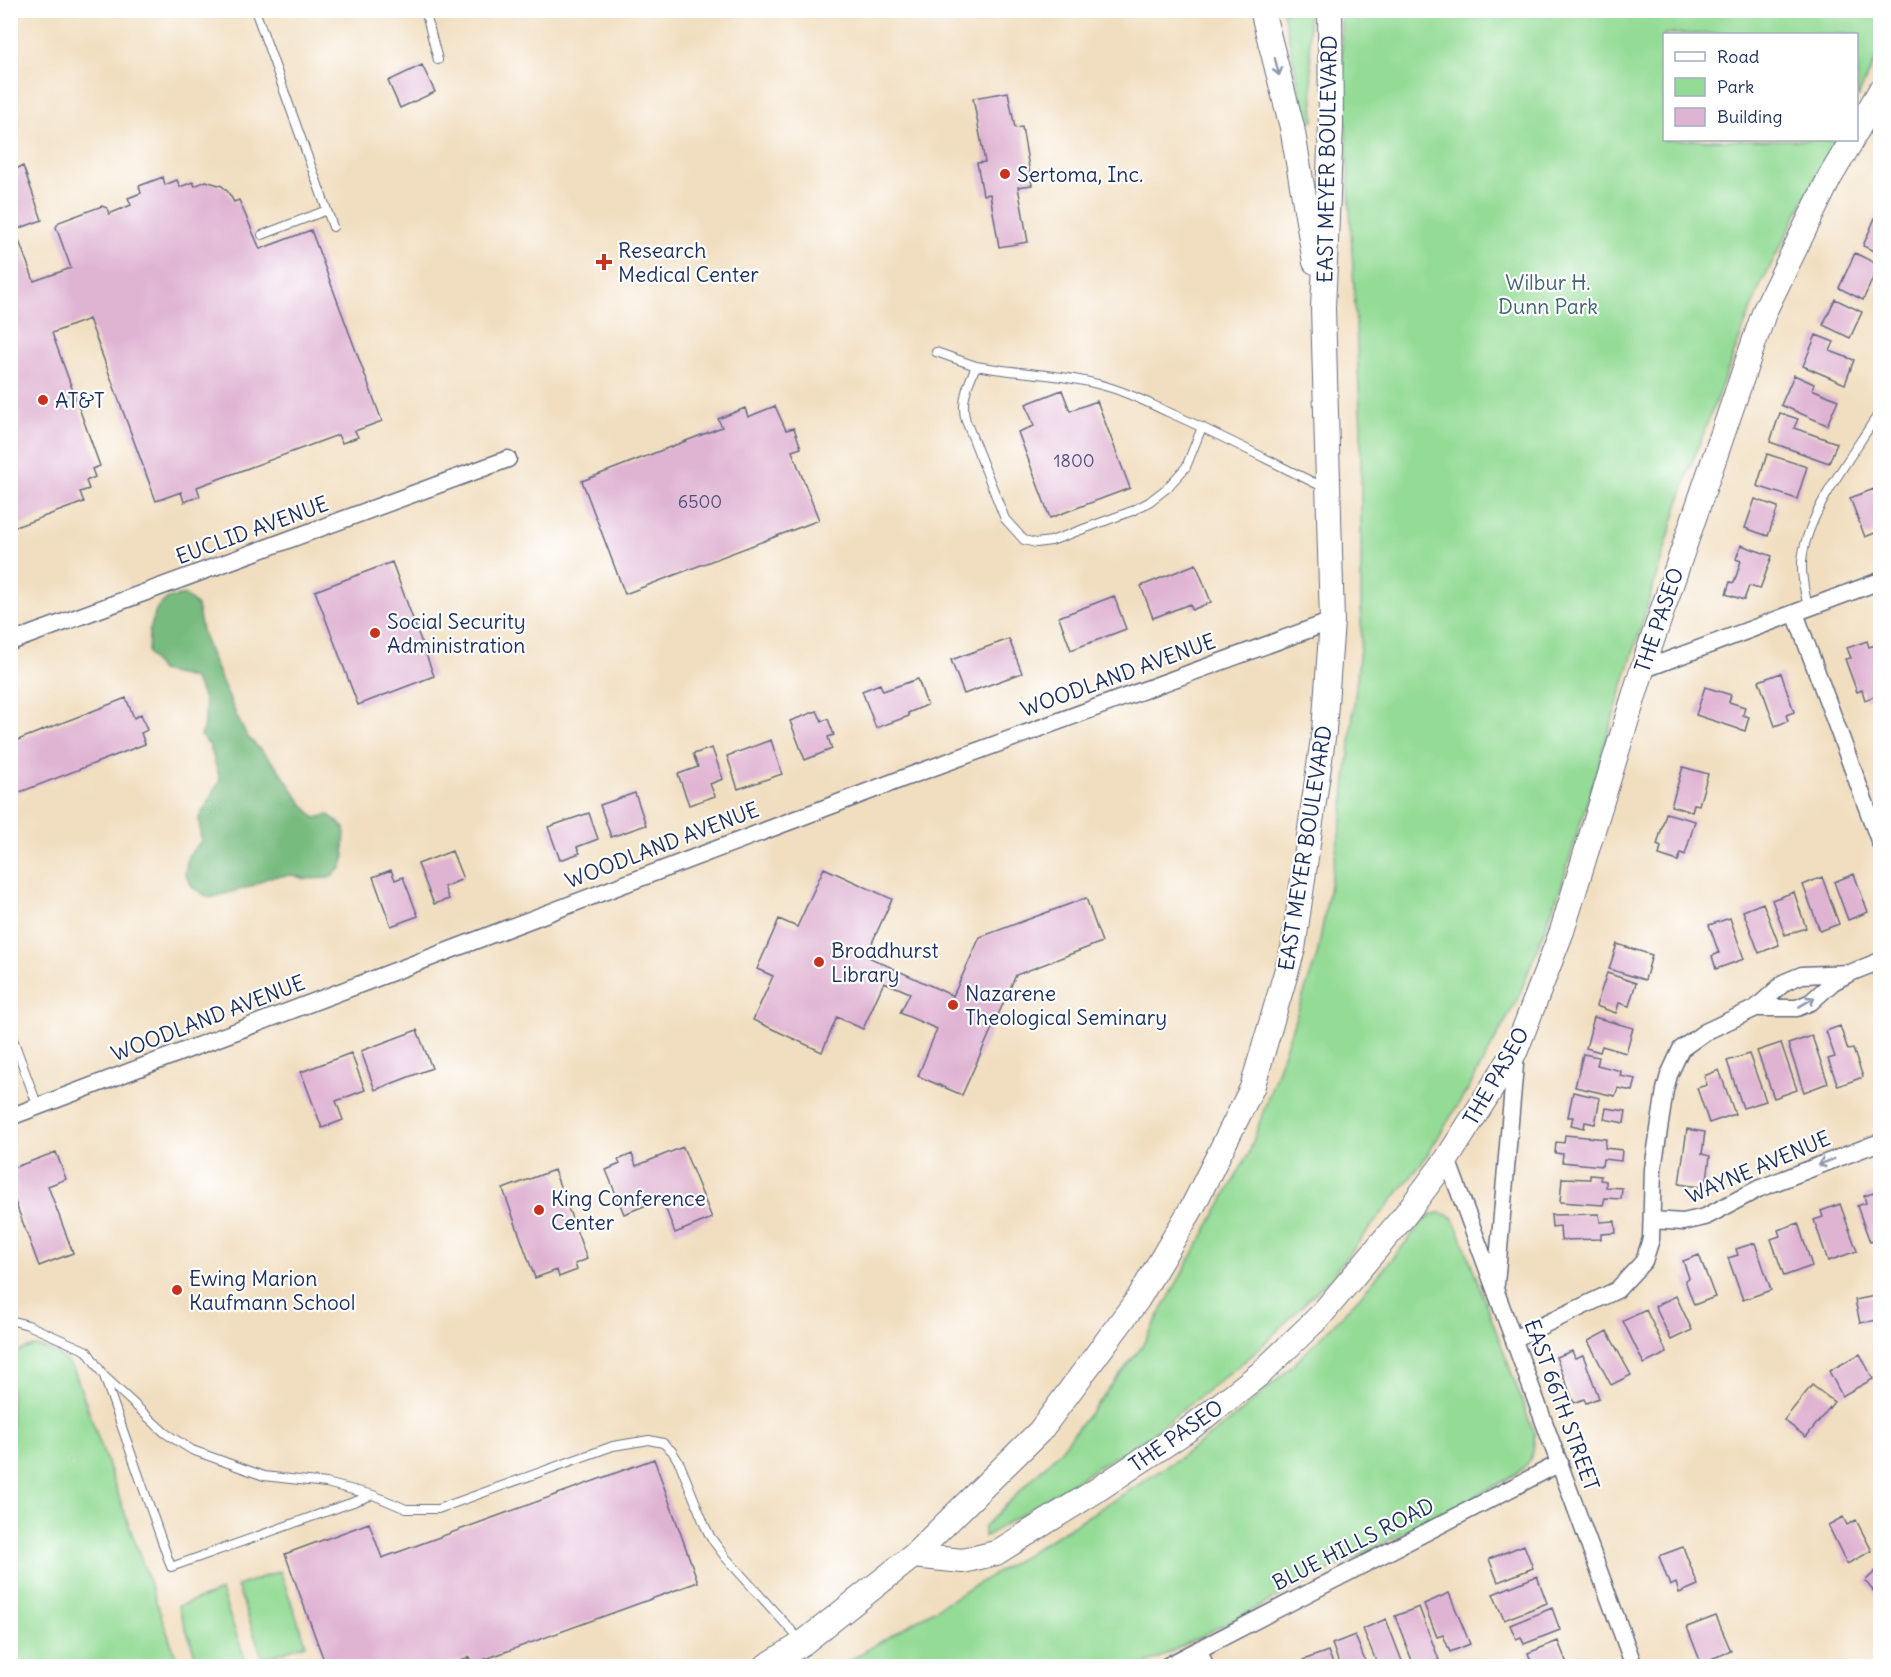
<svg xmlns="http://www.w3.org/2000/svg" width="1891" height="1677" font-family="Delius,sans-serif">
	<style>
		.green { fill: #94db96; stroke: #58857a; stroke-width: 1.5 }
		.forest { fill: #77bb7f; stroke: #49756e; stroke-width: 1.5 }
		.building { fill: #dfb3d2 }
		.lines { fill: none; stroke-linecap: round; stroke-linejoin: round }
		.lane-casing { stroke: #666c80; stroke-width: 10 }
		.street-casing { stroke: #666c80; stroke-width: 19 }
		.secondary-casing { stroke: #666c80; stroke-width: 26 }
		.lane { stroke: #fff; stroke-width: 8 }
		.street { stroke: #fff; stroke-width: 16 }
		.secondary { stroke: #fff; stroke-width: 24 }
		.oneway { stroke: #8d97ae }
		.poi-dot { fill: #c8321e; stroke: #fff; stroke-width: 2 }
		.labels { text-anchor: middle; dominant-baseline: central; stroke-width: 4.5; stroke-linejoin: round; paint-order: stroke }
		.number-label { font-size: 18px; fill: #4c507b }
		.street-label { font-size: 21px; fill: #1b2f5e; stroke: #fff }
		.poi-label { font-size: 21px; fill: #1b2f5e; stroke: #fff; text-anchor: start }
		.park-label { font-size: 21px; fill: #3f636f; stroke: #fff }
	</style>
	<rect width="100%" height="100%" fill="#fff"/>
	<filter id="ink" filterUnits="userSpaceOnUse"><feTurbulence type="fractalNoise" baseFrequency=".0167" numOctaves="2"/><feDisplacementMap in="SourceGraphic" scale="12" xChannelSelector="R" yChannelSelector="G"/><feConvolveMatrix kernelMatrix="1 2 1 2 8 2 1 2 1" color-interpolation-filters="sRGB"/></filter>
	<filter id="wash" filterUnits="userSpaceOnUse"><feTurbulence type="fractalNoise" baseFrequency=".008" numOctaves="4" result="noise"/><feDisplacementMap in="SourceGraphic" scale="24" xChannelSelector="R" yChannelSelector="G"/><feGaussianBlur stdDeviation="1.35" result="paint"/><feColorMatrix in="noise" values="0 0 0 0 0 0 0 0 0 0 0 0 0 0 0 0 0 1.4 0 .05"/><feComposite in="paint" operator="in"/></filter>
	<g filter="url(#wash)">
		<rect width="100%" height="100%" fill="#f1dec0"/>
		<!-- green -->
		<path class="green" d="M1283,11h25l6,110h-8z
			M1340,11h540v40l-23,47 -1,-64h-192v106h171l-75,146 -72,187 -127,414 -43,111 -47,86 -49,79 -93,116 -73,73 -107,84 -165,101v-10l75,-75 82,-104 108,-195 68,-197 25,-137 19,-180v-212z
			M1441,1213l11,4 9,19 73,198c2,32 -14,38 -39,52l-352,180h-303c82,-49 164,-97 245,-148 59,-36 119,-74 171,-119 62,-55 117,-114 168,-179l8,-6z
			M34,1346c19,4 27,9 40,24l104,293 -9,3h-158v-312z
			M280,1571l26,73 -43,15 -26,-73z
			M221,1591l26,74 -5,1h-43l-21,-60z"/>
		<!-- forest -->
		<path class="forest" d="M185,595l12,11 5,24 7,21 29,68 9,17 30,31 24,35 14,16 14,-3 16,13 -1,22 1,6 -4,12 -12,10 -24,1 -12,-4 -24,2 -17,9 -42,12 -17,-10 -8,-14 3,-18 13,-15 -2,-23 21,-38 -10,-34 -9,-10c7,-26 7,-36 -8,-58l-33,-7 -12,-18 1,-21 8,-24 11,-10z"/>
		<g id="blocks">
			<!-- building -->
			<path class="building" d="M422,65l13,27 -35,16 -12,-27z
				M1008,92l7,36 7,-1 10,58 -14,2 10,55 -29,5 -9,-53 -7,1 -6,-32 8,-1 -12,-64z
				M23,166l19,54 -27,10 19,51 37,-13 -15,-41 3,-5 43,-16 5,2 2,6 22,-9 -3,-7 13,-5 -2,-7 24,-9 2,8 12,-5 3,7 13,-5 2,4 11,-5 16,5 6,6 6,10 5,-2 21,49 51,-19 71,191 -27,10 3,6 -16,6 -4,-8 -141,52 3,9 -16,6 -3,-10 -25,9 -67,-182 -37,14 48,133 -8,3 3,8 -9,4 3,8 -9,3 4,10 -74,27v-358z
				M1878,211l2,1v42l-17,-8z
				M1855,253l24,12 -16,35 -24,-12z
				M1835,299l27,13 -12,26 -27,-13z
				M1816,335l18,7 -4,9 24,9 -9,24 -42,-18z
				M1794,375l20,9 -2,5 26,11 -11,25 -46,-20z
				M1062,390l8,21 27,-10 33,87 -80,30 -32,-86 16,-6 -8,-22z
				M775,406l11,24 8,-2 7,20 -9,3 27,69 -194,74 -43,-113 140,-54 -4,-8 27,-11 3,9z
				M1780,413l18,6 -4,9 43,15 -8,20 -59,-21z
				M1767,454l40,13 -10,32 -40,-13z
				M1874,489l6,17v25l-15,6 -15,-39z
				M1755,499l23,8 -10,29 -23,-8z
				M1741,545l31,11 -12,33 -11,-3 -5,14 -18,-6 4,-12 4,1 7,-22 -5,-2z
				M392,562l42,114 -76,29 -43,-114z
				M1196,564l15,38 -19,8 -2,-6 -37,14 -12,-32z
				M1114,596l12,33 -55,21 -12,-33z
				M1009,639l13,34 -58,21 -13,-34z
				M1867,641l2,6 6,-2 5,16v33l-15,6 -3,-10 -5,2 -12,-33 6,-1 -4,-10z
				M1781,673l13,39 -8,3 2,6 -13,5 -16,-45z
				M918,679l9,26 -19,8 1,3 -33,12 -14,-37 18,-7 3,7z
				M1705,687l26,8 -2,7 16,5 -2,8 6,2 -4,14 -49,-16z
				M126,698l8,20 7,-4 6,16 -6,3 4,11 -135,52v-53z
				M817,711l5,10 6,-2 6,16 -6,2 4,12 -27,11 -15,-39z
				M771,740l11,34 -44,15 -11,-33z
				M712,748l11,31 -13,5 5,12 -26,9 -11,-31 20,-7 -5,-13z
				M1683,767l25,7 -9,31 -5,-1 -2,8 -21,-6z
				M635,793l11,32 -35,12 -11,-32z
				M589,813l9,26 -21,8 3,6 -20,7 -12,-33z
				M1666,813l29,8 -10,34 -4,-2 -3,8 -19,-6 2,-8 -4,-2z
				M452,851l11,28 -19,8 5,12 -15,5 -16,-40z
				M824,868l68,31 -26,57 87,40 27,-59 106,-39 16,44 -86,33 -54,120 -44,-19 19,-47 -37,-16 10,-20 -26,-11 -21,47 -26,-12 -15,35 -69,-32 20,-44 -16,-7 22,-50 18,8z
				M391,870l4,10 8,-3 15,39 -27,10 -18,-49z
				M1854,874l14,38 -20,8 -14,-38z
				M1822,877l17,47 -19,7 -17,-46z
				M1794,892l12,36 -21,7 -13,-35z
				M1763,903l16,42 -20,8 -16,-42z
				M1730,918l14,41 -28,10 -4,-13 7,-3 -10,-28z
				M1617,944l35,11 -7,25 -36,-11z
				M1607,973l29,10 -7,23 -10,-3 -3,10 -20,-7z
				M1594,1017l39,11 -7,25 -24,-7 -2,6 -14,-4z
				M1840,1026l8,24 5,-1 10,28 -25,9 -10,-27 7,-2 -9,-26z
				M417,1030l15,38 -57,22 -14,-39z
				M1812,1036l16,47 -24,9 -16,-48z
				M1781,1043l16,47 -23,8 -17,-47z
				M351,1053l14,37 -29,11 7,19 -21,8 -21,-56z
				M1583,1054l16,3 -2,8 24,6 -1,5 16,3 -3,12 -15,-3 -3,8 -40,-9z
				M1749,1054l17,47 -23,7 -16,-47z
				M1719,1070l16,44 -26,9 -12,-35 10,-3 -3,-9z
				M1573,1092l27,6 -5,26 -10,-2 -1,6 -13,-3 2,-8h-5z
				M1606,1108l20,3 -2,12 -20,-4z
				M1687,1129l18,3 -3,22 8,2 -4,32 -27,-4z
				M1565,1135l41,4 -1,9 17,2 -1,11 -18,-2 -1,7 -40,-4 1,-8 -8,-1 1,-11 8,1z
				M683,1147l29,71 -37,15 -13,-34 -38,15 -18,-44 14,-6 -2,-4 14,-6 4,12z
				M56,1152l10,27 -18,7 25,67 -34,13 -29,-78v-19z
				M554,1170l33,89 -12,5 2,6 -18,7 -2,-7 -22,8 -32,-89z
				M1590,1175l11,1 -1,4 6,1v6l16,1 -1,11 -16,-1 -2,7 -43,-3 2,-24 28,1z
				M1880,1191v48l-10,3 -13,-36 9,-3 -2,-7z
				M1840,1204l17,47 -29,10 -14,-41 9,-3 -2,-6z
				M1599,1214l1,8 15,-1 1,12 -15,1v5l-40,1 -1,-14 -8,1 -1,-12z
				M1798,1223l14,43 -28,10 -13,-37 9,-3 -2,-6z
				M1755,1243l16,47 -28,10 -15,-42 10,-3 -2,-6z
				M1699,1255l16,42 -21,8 -9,-25 4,-2 -6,-17z
				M1676,1296l16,34 -21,10 -16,-34z
				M1875,1296l4,24 -19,3 -5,-23z
				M1646,1310l21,43 -23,11 -21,-43z
				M1607,1331l24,44 -20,10 -23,-44z
				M1572,1351l3,7 8,-3 16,43 -13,5 -2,-4 -10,4 -18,-46z
				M1860,1354l13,25 -31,17 -13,-25z
				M1812,1385l22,17 -28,35 -22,-17z
				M654,1459l44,123 -226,82 -2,-7 -26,9h-118l-41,-112 84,-31 13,35z
				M1843,1517l4,8 9,-5 16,31 -25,13 -19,-39z
				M1524,1545l9,23 -35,14 -9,-23z
				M1683,1547l15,38 -19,8 -3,-10 -6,3 -11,-30z
				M1880,1567v32l-15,-18z
				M1537,1576l10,27 -43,17 -11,-26z
				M1449,1593l21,51 -20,8 -7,-17 -6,2 -13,-33z
				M1419,1607l20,53 -16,6h-9l-19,-50z
				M1552,1608l8,22 -36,14 -3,-7 -5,2 -6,-14z
				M1716,1616l15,35 -30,12 -14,-36z
				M1386,1619l16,42 -7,3v2h-17l-15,-37z
				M1355,1635l12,31h-27l-8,-22z
				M1558,1641l10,25h-40l-1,-3 4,-1 -3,-9z
				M1328,1651l6,15h-29l-2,-6z"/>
		</g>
	</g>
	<g filter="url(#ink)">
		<use href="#blocks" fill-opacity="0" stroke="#666c80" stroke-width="1.5"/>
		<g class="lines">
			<defs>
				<path id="lane" d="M255,10l78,217
					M425,10l13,50
					M262,235l65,-25
					M936,352l40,14
					M1880,360l-1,5 1,3
					M1202,427l-16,40 -19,21 -18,14 -17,9 -81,30 -15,2 -12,-3 -19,-21 -39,-98c-6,-19 2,-37 10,-55 44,8 90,8 132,21 21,6 40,16 60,25 53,23 105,51 157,76
					M1808,608c-3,-15 -7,-31 -6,-46 3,-48 53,-110 78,-151
					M10,1031l28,76
					M10,1320l18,5 59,26 17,25 61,57 27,17 72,26 62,7 47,12 33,14h32l175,-63 36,-6 14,3 9,8 8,13 25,62 6,12 15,20 75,83
					M105,1379l66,188 202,-72"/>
				<path id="street" d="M1795,613l85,230
					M10,642l498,-183
					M1642,670l238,-89
					M1756,1008h41l14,-6 22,-20 17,-9 30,-12
					M10,1117l894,-339 428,-157
					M1447,1159l187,507
					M1652,1220l31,2 22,-5 53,-28 122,-47
					M1496,1284l20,-231
					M1514,1339l103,-49 27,-29 7,-22 2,-70 12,-79 4,-15 12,-26 24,-17 51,-24 29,-26 17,-7 48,-2
					M1199,1649l6,17
					M1167,1666l393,-203"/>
				<path id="secondary" d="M1262,10l30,117 23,135
					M1856,132l24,-41
					M913,1556l50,5 33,-8 98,-61 95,-63 72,-56 59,-57 85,-101 42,-56 69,-109 24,-62 22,-57 80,-261 123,-360 65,-133 22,-37
					M766,1666l37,-23 110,-87 127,-125 98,-132 55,-93 59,-118 41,-139 31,-218 8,-110 -9,-313 8,-181 -1,-117"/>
			</defs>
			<!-- lane casing -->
			<use href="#lane" class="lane-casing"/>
			<!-- street casing -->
			<use href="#street" class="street-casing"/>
			<!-- secondary casing -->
			<use href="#secondary" class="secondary-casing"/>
			<!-- lane -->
			<use href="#lane" class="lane"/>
			<!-- street -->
			<use href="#street" class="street"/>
			<!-- secondary -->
			<use href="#secondary" class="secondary"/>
		</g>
		<!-- one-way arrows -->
		<defs><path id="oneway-shaft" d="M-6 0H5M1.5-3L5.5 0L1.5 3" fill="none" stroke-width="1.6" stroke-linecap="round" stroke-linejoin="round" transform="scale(1.5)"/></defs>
		<g class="oneway">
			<use href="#oneway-shaft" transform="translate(1277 67) rotate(76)"/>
			<use href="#oneway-shaft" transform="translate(1807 1002) rotate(-31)"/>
			<use href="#oneway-shaft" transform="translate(1826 1162) rotate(159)"/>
		</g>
	</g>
	<!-- markers -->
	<g class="poi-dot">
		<circle cx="1005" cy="174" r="6"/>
		<path d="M601 253h6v6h6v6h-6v6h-6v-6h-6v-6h6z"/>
		<circle cx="43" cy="400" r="6"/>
		<circle cx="375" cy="633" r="6"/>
		<circle cx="819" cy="962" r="6"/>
		<circle cx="953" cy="1005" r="6"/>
		<circle cx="539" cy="1210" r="6"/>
		<circle cx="177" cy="1290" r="6"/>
	</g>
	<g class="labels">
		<!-- number labels -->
		<g class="number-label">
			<text x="1074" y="460">1800</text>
			<text x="700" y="501">6500</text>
		</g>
		<!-- street labels -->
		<g class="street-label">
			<text transform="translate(1327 159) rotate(-89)">EAST MEYER BOULEVARD</text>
			<text transform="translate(252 530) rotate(-20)">EUCLID AVENUE</text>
			<text transform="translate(1659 620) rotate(-71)">THE PASEO</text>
			<text transform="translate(1118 675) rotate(-20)">WOODLAND AVENUE</text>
			<text transform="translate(662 845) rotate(-21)">WOODLAND AVENUE</text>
			<text transform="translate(1305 848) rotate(-81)">EAST MEYER BOULEVARD</text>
			<text transform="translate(208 1018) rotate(-21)">WOODLAND AVENUE</text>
			<text transform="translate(1496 1076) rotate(-60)">THE PASEO</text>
			<text transform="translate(1758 1167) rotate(-23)">WAYNE AVENUE</text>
			<text transform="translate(1562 1405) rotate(70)">EAST 66TH STREET</text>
			<text transform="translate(1176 1436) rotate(-35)">THE PASEO</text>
			<text transform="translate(1353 1544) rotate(-27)">BLUE HILLS ROAD</text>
		</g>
		<!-- poi labels -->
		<g class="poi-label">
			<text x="1017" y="174">Sertoma, Inc.</text>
			<text x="618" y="250">Research<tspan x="618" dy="24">Medical Center</tspan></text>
			<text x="55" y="400">AT&amp;T</text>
			<text x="387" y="621">Social Security<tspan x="387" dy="24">Administration</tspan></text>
			<text x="831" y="950">Broadhurst<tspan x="831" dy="24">Library</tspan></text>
			<text x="965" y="993">Nazarene<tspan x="965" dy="24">Theological Seminary</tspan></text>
			<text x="551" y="1198">King Conference<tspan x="551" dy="24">Center</tspan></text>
			<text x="189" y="1278">Ewing Marion<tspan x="189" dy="24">Kaufmann School</tspan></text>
		</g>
		<!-- park labels -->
		<g class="park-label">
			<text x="1548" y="282">Wilbur H.<tspan x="1548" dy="24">Dunn Park</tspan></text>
		</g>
	</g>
	<!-- margin -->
	<rect width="1891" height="1677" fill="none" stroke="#fff" stroke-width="36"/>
	<!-- legend -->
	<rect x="1663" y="33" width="195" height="108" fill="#ffffff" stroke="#a4acbf" stroke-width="1.5"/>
	<rect x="1675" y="52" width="30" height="9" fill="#ffffff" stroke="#a4acbf" stroke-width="1.5"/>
	<text x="1717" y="63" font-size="18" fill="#1b2f5e">Road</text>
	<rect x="1675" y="78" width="30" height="18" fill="#94db96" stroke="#a4acbf" stroke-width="1.5"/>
	<text x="1717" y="93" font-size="18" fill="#1b2f5e">Park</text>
	<rect x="1675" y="108" width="30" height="18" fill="#dfb3d2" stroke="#a4acbf" stroke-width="1.5"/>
	<text x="1717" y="123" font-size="18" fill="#1b2f5e">Building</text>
</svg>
